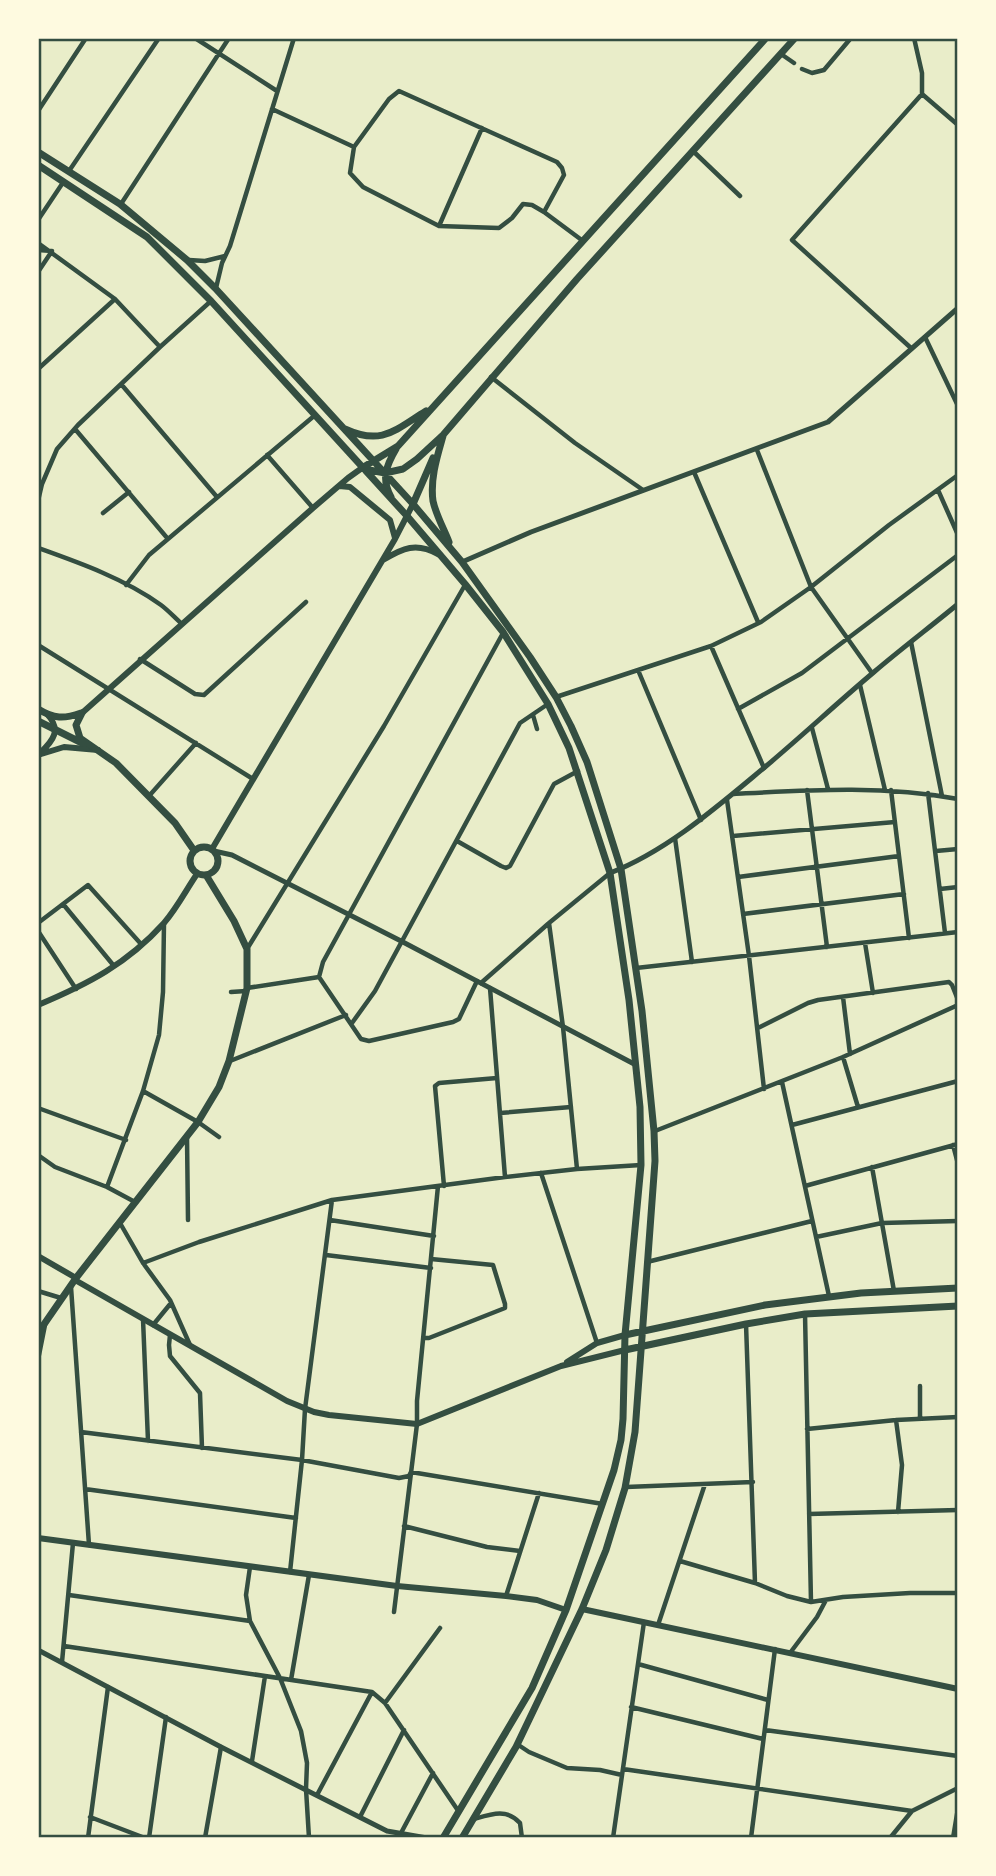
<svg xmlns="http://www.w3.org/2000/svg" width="996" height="1876" font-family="Lora,serif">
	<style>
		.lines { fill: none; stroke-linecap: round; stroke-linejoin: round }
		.minor { stroke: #344e41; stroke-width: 4.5 }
		.tertiary { stroke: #344e41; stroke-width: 5 }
		.secondary { stroke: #344e41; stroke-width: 6 }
		.primary { stroke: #344e41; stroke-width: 7 }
		.neatline { fill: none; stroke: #344e41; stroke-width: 2.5 }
	</style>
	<rect width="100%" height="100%" fill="#e9edc9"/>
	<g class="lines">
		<!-- minor -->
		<path class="minor" d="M195,38l82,53
			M914,38l8,35v21l36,31
			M781,54l13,9
			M802,69l10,4 12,-3 27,-32
			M272,109l82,38 35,-48 10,-8 158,71 5,6 2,7 -20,37 39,29
			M38,111l48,-73
			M354,147l-4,26 13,14 76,39 60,2 13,-10 11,-14 9,1 12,7
			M693,151l47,45
			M69,171l90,-133
			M121,204l108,-166
			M38,220l26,-39
			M439,226l43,-98
			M38,243l77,56 45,48
			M38,250l14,1 -14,21
			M189,260l16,1 20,-5
			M216,288l6,-25 8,-17 64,-208
			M925,337l33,69
			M911,348l-119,-108 130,-146
			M38,369l77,-70
			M491,377l84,66 68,47
			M121,384l96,113
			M75,429l93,110
			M757,450l54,137 61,86
			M267,455l46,53
			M694,472l64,150
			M938,490l20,45
			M38,501l4,-17 15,-35 21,-24 82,-78 51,-46
			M103,513l26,-21
			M38,548c42,15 87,31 123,57 8,6 14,13 21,19
			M126,585l23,-30 165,-139
			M911,642l31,154
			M38,645l215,134
			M711,646l53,122
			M140,659l55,35 9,1 102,-93
			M638,670l63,150
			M860,685l25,105
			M556,697l155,-51 50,-24 50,-35 78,-62 69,-50
			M738,709l64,-36 156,-118
			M533,715l4,14
			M812,728l16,61
			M807,790l20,157
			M891,790l18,148
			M928,793l17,140
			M734,794c75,-4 149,-9 224,5
			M149,796l47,-53
			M727,800l22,156 15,133
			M733,836l162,-14
			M675,838l17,124
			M457,841l44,25 5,2 4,-2 44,-82 24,-13
			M936,851l22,-2
			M738,877l161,-21
			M940,889l18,-2
			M63,904l51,62
			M743,914l161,-20
			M38,923l50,-38 53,59
			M549,923l14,104 14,142
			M38,931l38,58
			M865,943l8,50
			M247,949l137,-223 81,-141
			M636,968l322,-36
			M319,977l4,-15 180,-329
			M481,983l68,-60 61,-50
			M247,988l72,-11 42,62 8,2 84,-19 6,-3 18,-38
			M490,988l15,189
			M231,992l15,-1
			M843,997l7,57
			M352,1023l23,-32 145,-268 28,-19
			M758,1028l50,-25 10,-3 131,-18 3,3 6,15
			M843,1057l15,50
			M230,1061l116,-46
			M782,1082l47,214
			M143,1091l55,31 21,15
			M38,1108l88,32
			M500,1113l71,-6
			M792,1125l166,-44
			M655,1131l188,-74 115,-52
			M187,1137l1,83
			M953,1145l5,19
			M38,1155l17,12 52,20 28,15
			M872,1167l22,124
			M541,1173l56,170
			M444,1186l-9,-100 4,-3 58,-5
			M805,1186l153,-42
			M107,1187l36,-96 16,-56 4,-43 1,-69
			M330,1220l104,16
			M120,1223l23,40 27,37 20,45
			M816,1237l66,-14 76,-2
			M326,1255l105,13
			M647,1262l165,-41
			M143,1263l56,-21 133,-42 173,-23 72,-8 64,-4
			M71,1287l18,258
			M38,1291l23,7
			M805,1314l6,288
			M143,1319l5,122
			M746,1324l9,259
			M153,1325l18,-22
			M170,1335l-1,10 1,11 30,37 2,55
			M424,1338h5l76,-30v-4l-12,-39 -62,-6
			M39,1355l6,-30
			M920,1386v33
			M896,1420l6,45 -4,47
			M807,1429l89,-9 62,-3
			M81,1432l221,28 97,18 10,-2 2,-4 192,32
			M626,1487l127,-5
			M85,1489l211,29
			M809,1514l149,-4
			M404,1526l83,21 33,4
			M680,1561l75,22 32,13 24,6 32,-5 67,-4h48
			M250,1567l-4,28 4,26 30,57 21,53 6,32 -1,26 3,49
			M290,1572l12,-112 3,-51 27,-209
			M69,1595l181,26
			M506,1596l33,-103
			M394,1612l23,-188v-23l21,-215
			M658,1625l47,-141
			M64,1646l308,46 13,11 74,109
			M790,1653l27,-36 9,-17
			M62,1662l11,-119
			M638,1664l130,36
			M291,1680l18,-105
			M385,1703l55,-75
			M631,1707l132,32
			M765,1730l193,26
			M517,1744l12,8 38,16 33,2 22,5
			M252,1761l13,-85
			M623,1769l289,42
			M317,1795l55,-103
			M90,1817l55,21
			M360,1817l44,-87
			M474,1819c17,-5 33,-11 46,4l2,15
			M401,1833l32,-60
			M88,1838l20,-151
			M149,1838l17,-121
			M205,1838l16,-91
			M613,1838l31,-216
			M751,1838l24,-189
			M890,1838l22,-27 46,-23
			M953,1838l5,-30"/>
		<!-- tertiary -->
		<path class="tertiary" d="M462,562l69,-30 297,-110 130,-114
			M214,851l18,4 169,86 235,124
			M610,873c57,-22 108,-67 155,-106 37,-31 72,-64 109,-95 27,-23 56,-45 84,-68
			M38,1650l183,97 166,84 40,7"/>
		<!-- secondary -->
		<path class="secondary" d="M339,486l11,1 40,33 5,18
			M383,560c20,-12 33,-18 55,-6
			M82,713l231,-205 35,-30 14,-10
			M40,753c13,-12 22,-23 7,-39
			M38,755l26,-8 34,3
			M212,849l183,-310 18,-35
			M38,1005c50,-21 89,-41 126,-82 13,-15 22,-33 33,-49
			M38,1256l38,22
			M75,1280l212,121 27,11 15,3 88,9 144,-58 64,-16
			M567,1362l30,-19 28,-8
			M38,1538l359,48 109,10 31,4 29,10
			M582,1609l376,80"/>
		<!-- primary -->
		<path class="primary" d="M38,152l82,52 67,56 28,28 198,216 49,58 68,95 26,40 15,29 16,36 34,107 21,142 12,120 1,30 -20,271 -10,56 -19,62 -24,59 -66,138 -54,91
			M38,165l109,72 64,64 196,215 58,68 38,48 45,72 21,44 41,125 19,127 11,107 1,58 -16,170 -2,84 -2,21 -7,30 -48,140 -34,78 -89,150
			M345,429c37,17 50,1 81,-18
			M443,436c-6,21 -13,43 -10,65 3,14 11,28 16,41
			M362,468l36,-22 368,-408
			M364,469l21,4 18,-4 14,-10 26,-24 134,-156 218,-241
			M391,497c-10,-18 -5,-31 5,-48
			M413,504l20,-46
			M38,709c16,10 26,10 43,4
			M82,713l-6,12 4,13 36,25 59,60 18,26
			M38,721l44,22
			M190 861a14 14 0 1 1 28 0a14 14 0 1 1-28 0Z
			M38,1333l38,-55 122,-156 21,-35 10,-26 18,-73v-39l-13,-28 -28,-46
			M625,1335l140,-30 96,-12 97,-5
			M625,1350l121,-26 59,-10 153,-8"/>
	</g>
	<!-- border -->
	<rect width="996" height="1876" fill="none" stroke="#fefae0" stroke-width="80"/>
	<rect x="40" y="40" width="916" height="1796" class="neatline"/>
</svg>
